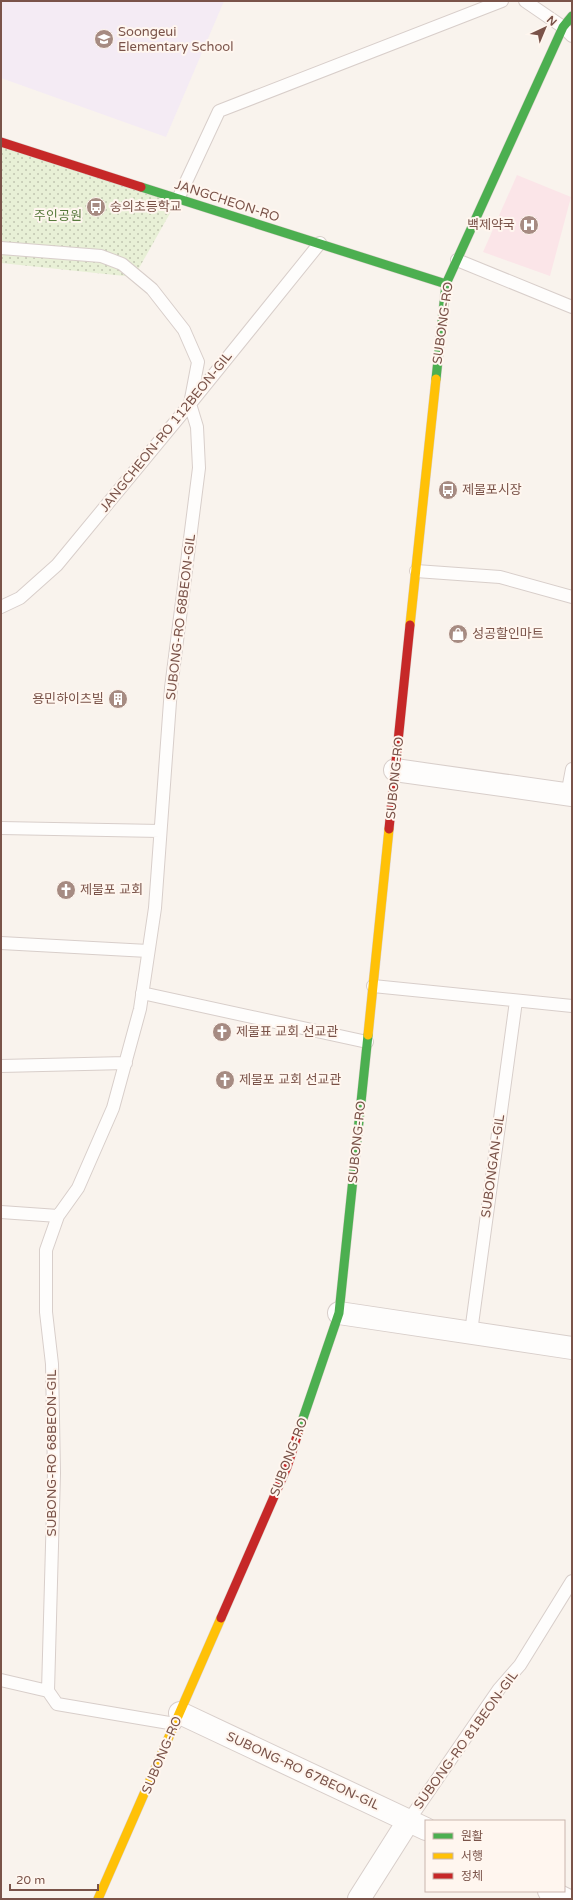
<svg xmlns="http://www.w3.org/2000/svg" width="573" height="1900" font-family="'Varela Round','Noto Sans KR',sans-serif">
	<style>
		.education { fill: #f4ebf4 }
		.medical { fill: #fbe5e8 }
		.grass { fill: url(#grass-dots) }
		.lines { fill: none; stroke-linecap: round; stroke-linejoin: round }
		.lane-casing { stroke: #d8ceca; stroke-width: 14 }
		.street-casing { stroke: #d8ceca; stroke-width: 24 }
		.fast-casing { stroke: #dad0ca; stroke-width: 10 }
		.slow-casing { stroke: #dad0ca; stroke-width: 10 }
		.jam-casing { stroke: #dad0ca; stroke-width: 10 }
		.lane { stroke: #fefdfc; stroke-width: 12 }
		.street { stroke: #fefdfc; stroke-width: 22 }
		.fast { stroke: #4caf50; stroke-width: 9 }
		.slow { stroke: #ffc107; stroke-width: 9 }
		.jam { stroke: #c62828; stroke-width: 9 }
		.labels { text-anchor: middle; dominant-baseline: central; stroke-width: 4; stroke-linejoin: round; paint-order: stroke }
		.poi-label { font-size: 13px; fill: #7a5349; stroke: #fff6ef; text-anchor: start }
		.street-label { font-size: 13px; fill: #7a5349; stroke: #fff6ef }
		.park-label { font-size: 13px; fill: #587a3d; stroke: #fff6ef }
	</style>
	<defs>
		<pattern id="grass-dots" width="8" height="8" patternUnits="userSpaceOnUse"><rect width="8" height="8" fill="#e8f0d6"/><path d="M2 2h.1M6 6h.1" fill="none" stroke="#c1c5b0" stroke-width="1.8" stroke-linecap="round"/></pattern>
	</defs>
	<rect width="100%" height="100%" fill="#f9f3ed"/>
	<!-- education -->
	<path class="education" d="M1,1h223l-58,136 -165,-59z"/>
	<!-- medical -->
	<path class="medical" d="M517,175l54,22 -21,79 -67,-24z"/>
	<!-- grass -->
	<path class="grass" d="M1,142l177,57 -44,78 -133,-14z"/>
	<g class="lines">
		<defs>
			<path id="lane" d="M525,1l38,26 9,9
				M178,199l41,-88 283,-110
				M1,248l100,8 21,8 30,25 32,41 14,32 -8,42 7,23 2,41 -28,220 -16,220 -15,101 -27,99 -35,80 -20,28 -12,34v62l6,52 2,109 -6,218
				M457,260l115,47
				M416,571l84,6 72,20
				M1,607l19,-9 37,-33 133,-161 130,-161
				M567,795l5,-26
				M1,828l159,3
				M1,943l147,8
				M373,986l199,20
				M142,993l225,49
				M1,1066l125,-3
				M1,1212l57,4
				M471,1332l45,-331
				M1,1680l47,11 9,13 118,20
				M409,1820l90,-131 21,-24 52,-84"/>
			<path id="street" d="M395,770l177,25
				M339,1313l233,35
				M180,1713l246,116
				M549,1891l16,8
				M359,1899l50,-79"/>
			<path id="fast" d="M141,187l305,97
				M436,379l10,-95 117,-257 9,-11
				M298,1433l41,-120 29,-278"/>
			<path id="slow" d="M410,625l26,-246
				M368,1035l21,-206
				M98,1899l123,-281"/>
			<path id="jam" d="M1,142l140,45
				M389,829l21,-204
				M221,1618l66,-151 11,-34"/>
		</defs>
		<!-- lane casing -->
		<use href="#lane" class="lane-casing"/>
		<!-- street casing -->
		<use href="#street" class="street-casing"/>
		<!-- fast casing -->
		<use href="#fast" class="fast-casing"/>
		<!-- slow casing -->
		<use href="#slow" class="slow-casing"/>
		<!-- jam casing -->
		<use href="#jam" class="jam-casing"/>
		<!-- lane -->
		<use href="#lane" class="lane"/>
		<!-- street -->
		<use href="#street" class="street"/>
		<!-- fast -->
		<use href="#fast" class="fast"/>
		<!-- slow -->
		<use href="#slow" class="slow"/>
		<!-- jam -->
		<use href="#jam" class="jam"/>
	</g>
	<!-- icons -->
	<defs>
		<symbol id="school-disc" viewBox="-11 -11 22 22"><circle r="9.5" fill="#a68b82" stroke="#fff6ef"/><path d="M0-5L7-2L0 1L-7-2ZM-4 1L0 2.5L4 1V4Q0 6-4 4Z" fill="#fff"/></symbol>
		<symbol id="bus-disc" viewBox="-11 -11 22 22"><circle r="9.5" fill="#a68b82" stroke="#fff6ef"/><path d="M-5-6H5V4H4V6H2V4H-2V6H-4V4H-5ZM-3.5-4V0h7V-4ZM-3.5 1.2v1.5H-2V1.2ZM2 1.2v1.5H3.5V1.2Z" fill="#fff"/></symbol>
		<symbol id="hospital-disc" viewBox="-11 -11 22 22"><circle r="9.5" fill="#a68b82" stroke="#fff6ef"/><path d="M-5-5h3v3.5h4V-5h3V5h-3V1.5h-4V5h-3Z" fill="#fff"/></symbol>
		<symbol id="shop-disc" viewBox="-11 -11 22 22"><circle r="9.5" fill="#a68b82" stroke="#fff6ef"/><path d="M-5-2.5h2.3a2.7 3.5 0 0 1 5.4 0H5L5.5 6h-11ZM-1.5-2.5h3a1.5 2.3 0 0 0-3 0Z" fill="#fff"/></symbol>
		<symbol id="building-disc" viewBox="-11 -11 22 22"><circle r="9.5" fill="#a68b82" stroke="#fff6ef"/><path d="M-4-6H4V6H1V3H-1V6H-4ZM-2.5-4.3h1.7v1.8h-1.7ZM.8-4.3h1.7v1.8H.8ZM-2.5-1h1.7V.8h-1.7ZM.8-1h1.7V.8H.8Z" fill="#fff"/></symbol>
		<symbol id="church-disc" viewBox="-11 -11 22 22"><circle r="9.5" fill="#a68b82" stroke="#fff6ef"/><path d="M-1.2-6h2.4v3.5h3.3v2.4h-3.3V6h-2.4V-.1h-3.3v-2.4h3.3Z" fill="#fff"/></symbol>
	</defs>
	<g fill-rule="evenodd">
		<use href="#school-disc" x="93" y="28" width="22" height="22"/>
		<use href="#bus-disc" x="85" y="196" width="22" height="22"/>
		<use href="#hospital-disc" x="518" y="214" width="22" height="22"/>
		<use href="#bus-disc" x="437" y="479" width="22" height="22"/>
		<use href="#shop-disc" x="447" y="623" width="22" height="22"/>
		<use href="#building-disc" x="107" y="688" width="22" height="22"/>
		<use href="#church-disc" x="55" y="879" width="22" height="22"/>
		<use href="#church-disc" x="211" y="1021" width="22" height="22"/>
		<use href="#church-disc" x="214" y="1069" width="22" height="22"/>
	</g>
	<g class="labels">
		<!-- poi labels -->
		<g class="poi-label">
			<text x="118" y="32">Soongeui<tspan x="118" dy="15">Elementary School</tspan></text>
			<text x="110" y="207">숭의초등학교</text>
			<text x="515" y="225" text-anchor="end">백제약국</text>
			<text x="462" y="490">제물포시장</text>
			<text x="472" y="634">성공할인마트</text>
			<text x="104" y="699" text-anchor="end">용민하이츠빌</text>
			<text x="80" y="890">제물포 교회</text>
			<text x="236" y="1032">제물표 교회 선교관</text>
			<text x="239" y="1080">제물포 교회 선교관</text>
		</g>
		<!-- street labels -->
		<g class="street-label">
			<text transform="translate(227 201) rotate(18)">JANGCHEON-RO</text>
			<text transform="translate(443 323) rotate(-82)">SUBONG-RO</text>
			<text transform="translate(166 432) rotate(-51)">JANGCHEON-RO 112BEON-GIL</text>
			<text transform="translate(181 617) rotate(-83)">SUBONG-RO 68BEON-GIL</text>
			<text transform="translate(395 778) rotate(-84)">SUBONG-RO</text>
			<text transform="translate(357 1142) rotate(-84)">SUBONG-RO</text>
			<text transform="translate(493 1166) rotate(-82)">SUBONGAN-GIL</text>
			<text transform="translate(52 1453) rotate(-90)">SUBONG-RO 68BEON-GIL</text>
			<text transform="translate(289 1457) rotate(-69)">SUBONG-RO</text>
			<text transform="translate(466 1740) rotate(-54)">SUBONG-RO 81BEON-GIL</text>
			<text transform="translate(162 1755) rotate(-67)">SUBONG-RO</text>
			<text transform="translate(303 1771) rotate(25)">SUBONG-RO 67BEON-GIL</text>
		</g>
		<!-- park labels -->
		<g class="park-label">
			<text x="58" y="216">주인공원</text>
		</g>
	</g>
	<!-- border -->
	<rect width="573" height="1900" fill="none" stroke="#7a5349" stroke-width="4"/>
	<!-- legend -->
	<rect x="425" y="1820" width="140" height="72" fill="#fff6ef" stroke="#cab5ad"/>
	<rect x="433" y="1833" width="20" height="6" fill="#4caf50" stroke="#cab5ad"/>
	<text x="461" y="1840" font-size="12" fill="#7a5349">원활</text>
	<rect x="433" y="1853" width="20" height="6" fill="#ffc107" stroke="#cab5ad"/>
	<text x="461" y="1860" font-size="12" fill="#7a5349">서행</text>
	<rect x="433" y="1873" width="20" height="6" fill="#c62828" stroke="#cab5ad"/>
	<text x="461" y="1880" font-size="12" fill="#7a5349">정체</text>
	<!-- north arrow -->
	<g transform="translate(545 28) rotate(44)" stroke="#fff6ef" stroke-width="3" paint-order="stroke">
	<path d="M0-3L7 15L0 10L-7 15Z" fill="#7a5349"/>
	<text y="-6" font-size="11" font-weight="bold" text-anchor="middle" fill="#7a5349">N</text>
	</g>
	<!-- scale -->
	<path d="M10 1884v6h88v-6" fill="none" stroke="#7a5349" stroke-width="2"/>
	<text x="16" y="1884" font-size="12" fill="#7a5349" stroke="#fff6ef" stroke-width="3" paint-order="stroke">20 m</text>
</svg>
